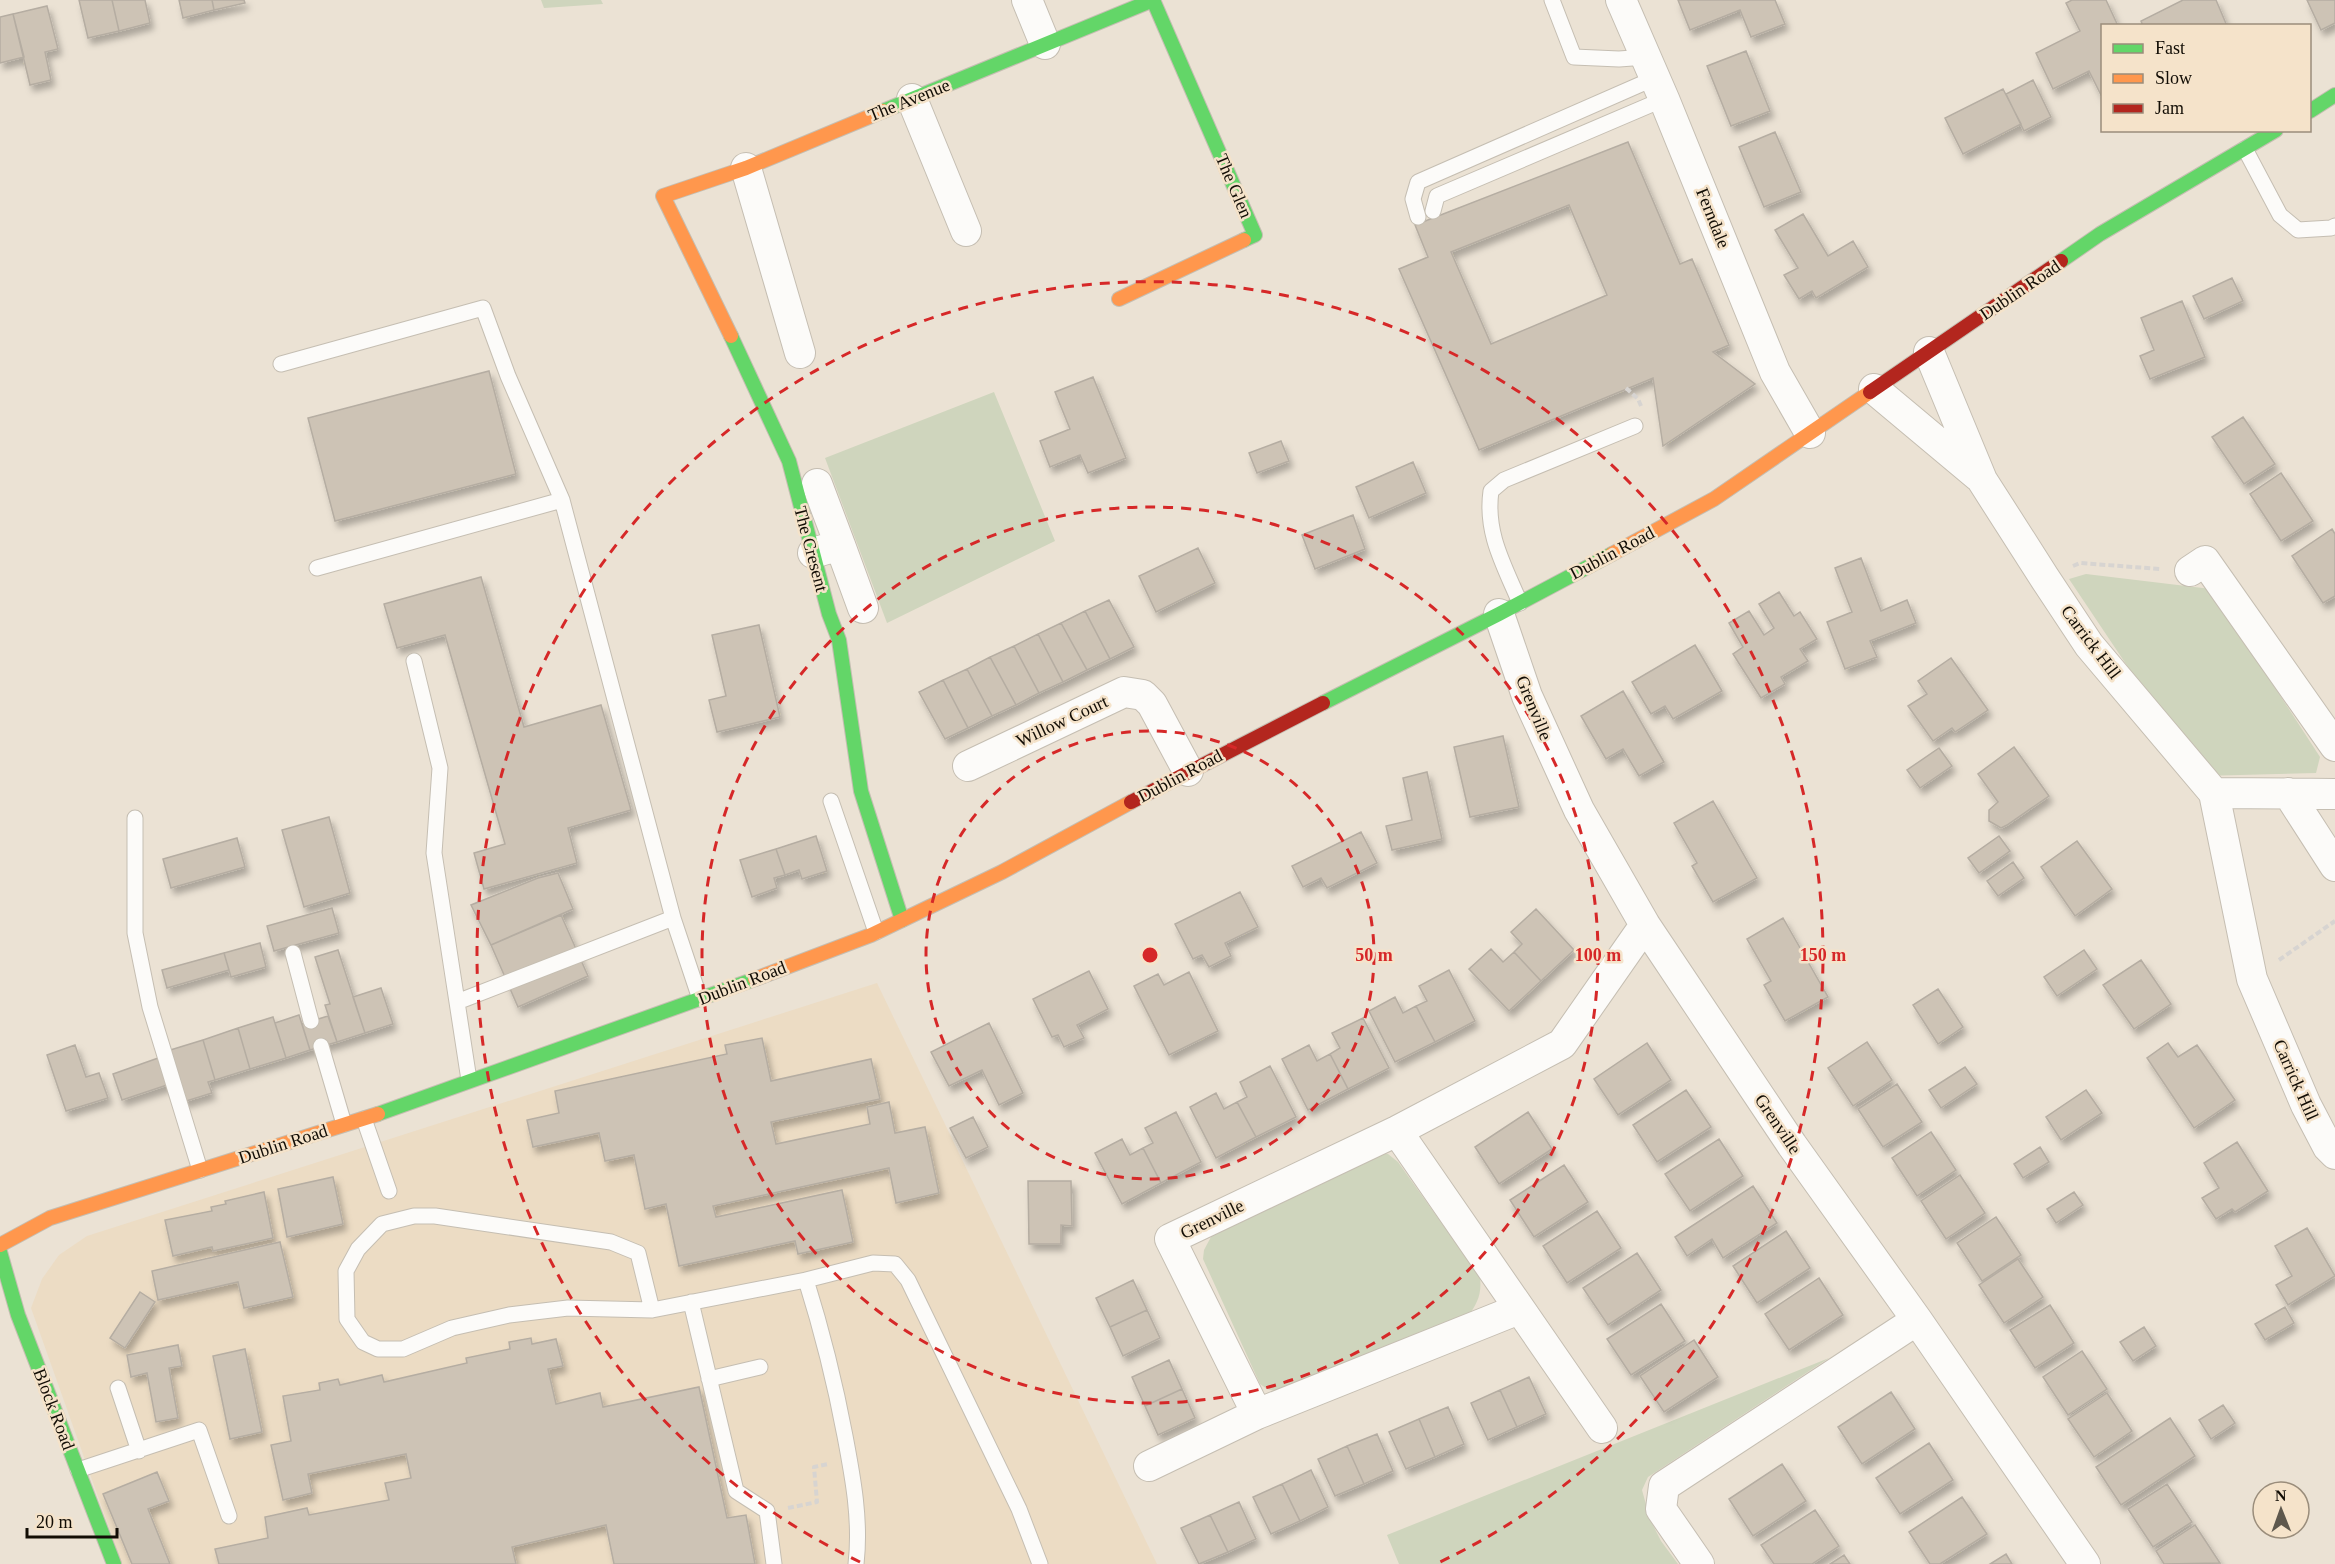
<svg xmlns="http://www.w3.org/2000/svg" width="2335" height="1564" font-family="'Times New Roman',serif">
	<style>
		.built { fill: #ecdcc4 }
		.green { fill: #cfd5bd }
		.building { fill: #cdc3b5; stroke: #b5ada2; stroke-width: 1.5; fill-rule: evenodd; filter: url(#shadow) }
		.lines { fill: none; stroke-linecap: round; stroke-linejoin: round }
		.lane-casing { stroke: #c5beb2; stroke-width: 17 }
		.street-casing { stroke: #c5beb2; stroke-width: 32 }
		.fast-casing { stroke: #c5beb2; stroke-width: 16 }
		.slow-casing { stroke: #c5beb2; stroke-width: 16 }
		.jam-casing { stroke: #c5beb2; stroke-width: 16 }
		.path { stroke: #d7d4d1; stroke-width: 4; stroke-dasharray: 6 3; stroke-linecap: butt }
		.lane { stroke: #fcfbf9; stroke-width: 15 }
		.street { stroke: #fcfbf9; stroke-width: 30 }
		.fast { stroke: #63d668; stroke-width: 14 }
		.slow { stroke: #ff974d; stroke-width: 14 }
		.jam { stroke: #b3261e; stroke-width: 14 }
		.ring { fill: none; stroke: #d62828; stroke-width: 3; stroke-dasharray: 10 8 }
		.labels { text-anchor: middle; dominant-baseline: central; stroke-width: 5; stroke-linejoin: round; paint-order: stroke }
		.street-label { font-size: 18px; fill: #120d05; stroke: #f5e3ca }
		.centre { fill: #d62828; stroke: #f5e3ca; stroke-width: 3 }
		.ring-label { font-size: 18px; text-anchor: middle; font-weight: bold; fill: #d62828; stroke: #f5e3ca; stroke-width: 5; stroke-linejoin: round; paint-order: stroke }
	</style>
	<defs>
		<filter id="shadow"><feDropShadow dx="3.5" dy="6" stdDeviation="3" flood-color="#0004"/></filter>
	</defs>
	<rect width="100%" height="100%" fill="#ebe2d4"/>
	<!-- built -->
	<path class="built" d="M877,983l280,581h-1035l-91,-256 11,-29 17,-24 28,-19z"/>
	<!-- green -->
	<path class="green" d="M541,0h60l2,4 -59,4z
		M994,392l61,149 -168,82 -62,-165z
		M2086,574l125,15 109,168 -4,16 -115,3 -132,-197z
		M1375,1153l13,1 10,8 82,115c2,18 -3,27 -13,41l-188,74 -12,-3 -7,-5 -57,-125 1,-9 8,-15z
		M1829,1358l-181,119 -6,13 8,29 11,22 17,23h-279l-12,-29z"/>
	<!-- building -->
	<path class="building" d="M79,0h33l7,31 -31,7z
		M112,0h33l5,23 -31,8z
		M179,0h33l2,10 -31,8z
		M212,0h32l1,3 -31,7z
		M1678,0h97l10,24 -34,13 -11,-27 -50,20z
		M2072,0h34l12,26h-16v68l-1,1 -12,-24 -36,18 -17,-36 44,-22 -14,-28z
		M2183,0h33l11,26h-84l-2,-5z
		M2307,0h28v23l-14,7z
		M47,6l11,43 -13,3 6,28 -21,5 -17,-71z
		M13,14l11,43 -24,6v-46z
		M1746,51l24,60 -39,15 -24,-60z
		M2033,80l18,37 -27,14 -18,-37z
		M2003,89l18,35 -58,30 -18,-36z
		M1775,132l26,60 -37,15 -25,-60z
		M1628,142l52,122 12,-5 37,86 -16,7 42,32 -92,62 -10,-68 -174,72 -80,-181 29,-12 -13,-32zM1569,205l38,90 -116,49 -40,-92z
		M1803,214l25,42 25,-15 15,26 -52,31 -4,-7 -13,8 -15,-24 14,-7 -23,-38z
		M2232,278l11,23 -39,18 -11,-23z
		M2182,301l23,56 -55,22 -10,-23 14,-6 -13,-32z
		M489,371l27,103 -181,47 -27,-103z
		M1093,377l33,81 -38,15 -8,-18 -30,12 -10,-26 30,-12 -15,-37z
		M2243,417l32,47 -31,20 -32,-47z
		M1281,441l8,20 -32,12 -8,-20z
		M1413,462l13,31 -57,25 -13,-31z
		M2281,473l32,48 -32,20 -31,-47z
		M1353,515l12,34 -50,20 -13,-34z
		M2332,529l3,5v62l-12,7 -31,-47z
		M1198,548l17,35 -59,29 -17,-36z
		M1861,558l20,53 26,-11 9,23 -46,18 7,16 -32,12 -18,-47 25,-10 -17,-44z
		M481,577l43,150 77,-22 30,105 -63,18 9,35 -93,26 -10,-36 31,-9 -60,-209 -48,13 -13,-44z
		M1779,592l15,24 6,-4 17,27 -17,10 8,12 -27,16 4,7 -24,14 -28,-44 10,-7 -14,-24 20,-12 15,24 10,-7 -15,-24z
		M1109,600l25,47 -24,12 -25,-48z
		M1085,611l25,48 -23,11 -26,-47z
		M1061,623l26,47 -24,12 -25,-48z
		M759,625l21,92 -63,15 -8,-32 17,-4 -14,-61z
		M1038,634l25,48 -24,11 -25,-47z
		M1695,645l27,46 -49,28 -8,-13 -14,8 -19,-32z
		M1014,646l25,47 -23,12 -26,-48z
		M990,657l26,48 -24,11 -25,-47z
		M1951,658l37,52 -33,22 -3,-4 -19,13 -25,-35 19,-12 -9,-13z
		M967,669l25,47 -24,12 -25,-48z
		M943,680l25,48 -23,11 -26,-47z
		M1623,691l41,71 -25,14 -16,-27 -17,10 -25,-43z
		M1503,736l16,71 -49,10 -16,-70z
		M2014,747l35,49 -42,29 -6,3 -12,-7v-11l9,-8 -20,-28z
		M1939,748l13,18 -32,22 -13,-18z
		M1427,772l15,67 -50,11 -6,-24 26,-6 -9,-42z
		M1713,801l44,77 -44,24 -21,-36 5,-3 -23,-40z
		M329,817l21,76 -46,14 -22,-77z
		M1361,832l16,31 -50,25 -6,-10 -18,9 -11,-21z
		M816,836l11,35 -25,8 -3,-9 -14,5 -9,-26z
		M1999,836l11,15 -31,22 -11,-15z
		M237,838l8,29 -74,21 -8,-29z
		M2077,841l35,48 -37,27 -34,-49z
		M776,849l9,26 -11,3 3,10 -25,9 -12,-37z
		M2013,862l11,16 -26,18 -11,-15z
		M558,873l15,36 -82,36 -20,-40 67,-27z
		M1240,892l18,35 -33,16 6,13 -22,11 -7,-12 -9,4 -18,-35z
		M332,908l7,25 -65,18 -7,-25z
		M1536,909l38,41 -33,31 -27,-29 8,-8 -11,-12z
		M561,915l27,61 -70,31 -27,-62z
		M1783,918l45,79 -43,24 -21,-36 7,-4 -24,-42z
		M260,943l6,24 -35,10 -7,-24z
		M1491,949l12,13 11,-10 27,29 -32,30 -40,-42z
		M338,950l27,83 -28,9 -12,-37 5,-1 -15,-47z
		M2084,950l13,19 -40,27 -13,-19z
		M224,953l5,17 -62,18 -5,-18z
		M2141,960l30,44 -37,25 -31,-44z
		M1449,970l26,51 -40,21 -19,-36 11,-5 -8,-15z
		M1089,971l19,38 -31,16 7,13 -20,9 -6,-12 -6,2 -19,-38z
		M1189,972l29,59 -49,24 -35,-69 24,-12 6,11z
		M381,988l12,36 -28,9 -12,-36z
		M1938,989l25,38 -25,17 -25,-39z
		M1395,997l8,16 13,-7 19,36 -40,20 -26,-51z
		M299,1015l11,35 -24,8 -11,-35z
		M328,1016l9,26 -27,8 -8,-26z
		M273,1017l13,41 -36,11 -12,-41z
		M1363,1018l26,50 -41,21 -18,-35 10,-6 -8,-15z
		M989,1023l34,70 -24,12 -17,-35 -33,16 -18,-34z
		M238,1028l12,41 -35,11 -12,-40z
		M762,1038l9,43 100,-22 9,40 -109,23 5,22 94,-20 -3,-17 22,-5 6,31 30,-6 14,66 -43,10 -7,-35 -176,38 3,11 126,-27 11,52 -55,12 -3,-13 -116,25 -13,-62 -21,5 -11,-54 -29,6 -6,-28 -66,14 -6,-27 32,-7 -4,-22 172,-37 -2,-9z
		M203,1040l12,40 -7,2 4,11 -29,9 -16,-51z
		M1867,1042l25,38 -39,26 -25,-38z
		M1647,1043l24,37 -53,35 -24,-36z
		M2168,1043l10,14 19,-12 38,55 -41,28 -47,-70z
		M75,1045l11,32 13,-4 9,25 -42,13 -19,-56z
		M1309,1045l8,16 13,-7 18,35 -40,21 -26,-51z
		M161,1057l9,27 -48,16 -9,-26z
		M1270,1066l26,51 -40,20 -19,-35 10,-5 -7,-15z
		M1965,1067l12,17 -36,24 -12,-18z
		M1897,1084l25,38 -39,25 -25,-38z
		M1686,1090l25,37 -54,35 -24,-37z
		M2086,1090l16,23 -41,27 -15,-23z
		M1216,1093l8,16 13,-7 19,35 -40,21 -26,-51z
		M1176,1112l25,50 -40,21 -18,-35 10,-5 -8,-15z
		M1528,1112l24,37 -53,35 -24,-37z
		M973,1117l15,30 -22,11 -16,-30z
		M1931,1132l25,38 -39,26 -25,-38z
		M1122,1139l8,16 13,-7 18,35 -39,21 -27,-51z
		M1719,1139l24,37 -53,35 -25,-37z
		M2237,1142l31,49 -33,21 -3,-3 -16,10 -14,-21 17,-10 -15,-25z
		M2040,1147l9,15 -26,16 -9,-14z
		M1564,1165l24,37 -54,35 -24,-37z
		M1960,1175l25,38 -39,26 -25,-38z
		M333,1177l10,47 -56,13 -9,-48z
		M1028,1181h43l1,45 -11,-1v19h-32z
		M1753,1186l24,37 -54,35 -11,-19 -25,17 -12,-19z
		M264,1192l9,46 -60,13 -1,-4 -39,9 -8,-36 47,-9 -1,-4 15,-3 -1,-3z
		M2074,1192l9,13 -27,18 -9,-14z
		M1597,1211l24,37 -54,35 -24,-37z
		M1996,1217l25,38 -39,26 -25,-38z
		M2307,1228l28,48 -47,29 -12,-20 16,-9 -17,-30z
		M1786,1231l24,37 -53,35 -24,-37z
		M280,1242l13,55 -49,11 -6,-26 -80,18 -6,-29z
		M1637,1253l24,37 -53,35 -25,-37z
		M2018,1259l25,38 -39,26 -25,-38z
		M1819,1278l24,37 -54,35 -24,-36z
		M1133,1280l14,30 -37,17 -14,-29z
		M140,1292l15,10 -30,46 -15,-10z
		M1661,1304l24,37 -54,34 -24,-36z
		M2050,1305l24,38 -39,25 -25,-38z
		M2285,1307l9,16 -29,17 -10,-16z
		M1147,1310l13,28 -37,18 -13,-29z
		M2144,1327l12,19 -23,15 -13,-19z
		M531,1338l1,6 24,-5 7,27 -15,3 8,35 44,-11 3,14 96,-20 28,131 19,-3 9,49h-141l-8,-39 -94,22 4,17h-297l-4,-15 53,-11 -3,-21 42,-9 2,7 80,-15 -4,-17 26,-5 -5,-24 -98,20 4,19 -29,7 -12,-55 20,-4 -8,-45 37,-6 -1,-7 19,-4 2,6 42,-10 2,7 83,-19 -1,-5 44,-9 -1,-7z
		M1694,1340l24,37 -54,35 -24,-36z
		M178,1345l4,21 -13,2 9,50 -22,4 -9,-49 -16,4 -4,-22z
		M245,1349l17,83 -32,7 -17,-83z
		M2082,1351l25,38 -39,26 -25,-38z
		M1169,1360l13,29 -37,17 -13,-29z
		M1529,1377l17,37 -29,13 -17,-37z
		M1182,1389l13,29 -37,17 -13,-29z
		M1500,1390l17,37 -29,13 -17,-37z
		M1891,1392l24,37 -53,35 -24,-37z
		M2107,1393l25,38 -38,26 -26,-38z
		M2223,1405l12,18 -24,16 -12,-19z
		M1448,1407l16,37 -29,13 -16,-38z
		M2170,1418l25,38 -74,49 -25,-38z
		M1419,1419l16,38 -29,12 -17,-37z
		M1377,1434l16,37 -29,13 -17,-38z
		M1929,1443l24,37 -53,34 -24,-36z
		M1347,1446l17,38 -29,12 -17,-37z
		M1782,1464l24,37 -53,35 -24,-37z
		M1311,1470l17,37 -28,14 -18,-37z
		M157,1472l12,29 -21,8 22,55h-38l-29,-70z
		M1282,1484l18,37 -29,13 -18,-37z
		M2167,1484l25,38 -39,25 -25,-38z
		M1962,1497l25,37 -47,30h-10l-21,-32z
		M1239,1502l17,37 -28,13 -18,-37z
		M1815,1510l24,36 -27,18h-38l-13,-19z
		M1210,1515l18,37 -29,12 -18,-36z
		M2195,1525l25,38 -56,1 -8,-13z
		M2006,1554l6,10h-22z
		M1844,1555l6,9h-20z"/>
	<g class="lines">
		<defs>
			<path id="lane" d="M1552,0l22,57 45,2 27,-2
				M2245,149l35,66 18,15 33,-2 4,-2
				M1433,211l4,-15 227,-97
				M1418,217l-5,-18 5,-17 237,-104
				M281,364l202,-56 25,68 54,124 111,418
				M317,568l245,-68
				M1520,603c-16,-38 -35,-70 -29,-112l13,-11 131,-54
				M414,661l26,107 -6,85 23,149
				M831,801l45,131
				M135,818v115l15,74 50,163
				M293,953l18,68
				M321,1046l23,78
				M469,1080l-12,-78 216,-84 27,81
				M364,1119l25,72
				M806,1280l67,-17 22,1 13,16 111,229 21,55
				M691,1302l45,189 31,20 7,53
				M652,1310l-14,-57 -27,-11 -176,-26h-21l-32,8 -24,25 -12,22 1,48 16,23 15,7h25l49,-21 57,-13 59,-7 84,2 154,-30c16,51 29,103 39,156 8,42 16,85 11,128
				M709,1379l51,-12
				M118,1388l21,63
				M78,1470l121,-40 30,86"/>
			<path id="street" d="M1027,0l18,44
				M1621,0l43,99 111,273 35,61
				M912,99l54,132
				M746,168l54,185
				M1929,352l53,128 62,97 45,68 125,148 38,186 54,126 22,42 7,7
				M1874,389l104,87
				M840,545l23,63
				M813,553l27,-8 -23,-61
				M2190,571l15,-10 130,185
				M1499,614l28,82 52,114 66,115 147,220 125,175 168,244
				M968,766l156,-74 19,3 9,9 36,67
				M2214,793l121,1
				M2288,793l47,73
				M1397,1131l205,297
				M1257,1414l-87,-175 227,-108 165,-87 83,-119
				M1149,1466l108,-52 262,-105
				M1699,1564l-38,-55 3,-23 253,-166"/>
			<path id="fast" d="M883,111l270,-111 102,235 -11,5
				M2310,111l25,-16
				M2061,261l39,-27 176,-104
				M731,336l58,125 40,153 10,26 22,151 41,129
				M1323,703l176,-89 113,-60
				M378,1114l377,-135
				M0,1252l18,63 96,249"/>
			<path id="slow" d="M1119,299l125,-59
				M731,336l-68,-140 83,-28 137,-57
				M1612,554l102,-55 156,-107
				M755,979l116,-44 131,-63 129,-70
				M0,1245l50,-27 328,-104"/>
			<path id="jam" d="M1870,392l191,-131
				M1131,802l192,-99"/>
		</defs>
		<!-- lane casing -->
		<use href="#lane" class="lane-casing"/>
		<!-- street casing -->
		<use href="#street" class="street-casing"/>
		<!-- fast casing -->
		<use href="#fast" class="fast-casing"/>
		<!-- slow casing -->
		<use href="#slow" class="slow-casing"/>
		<!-- jam casing -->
		<use href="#jam" class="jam-casing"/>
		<!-- path -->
		<path class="path" d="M1626,388l12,11 3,7
			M2073,566l7,-3 80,6
			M2279,960l56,-39
			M788,1508l29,-6 -3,-35 14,-3"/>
		<!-- lane -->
		<use href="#lane" class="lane"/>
		<!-- street -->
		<use href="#street" class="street"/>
		<!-- fast -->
		<use href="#fast" class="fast"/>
		<!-- slow -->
		<use href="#slow" class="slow"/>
		<!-- jam -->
		<use href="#jam" class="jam"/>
	</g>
	<!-- distance rings -->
	<g class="ring">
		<circle cx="1150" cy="955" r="224"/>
		<circle cx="1150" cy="955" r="448"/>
		<path d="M860 1562A673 673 0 1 1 1440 1562"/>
	</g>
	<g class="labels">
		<!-- street labels -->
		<g class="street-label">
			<text transform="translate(909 100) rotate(-22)">The Avenue</text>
			<text transform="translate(1234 186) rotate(67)">The Glen</text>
			<text transform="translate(1713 218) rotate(68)">Ferndale</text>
			<text transform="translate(2020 290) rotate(-34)">Dublin Road</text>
			<text transform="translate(811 549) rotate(75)">The Cresent</text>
			<text transform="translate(1612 553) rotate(-28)">Dublin Road</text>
			<text transform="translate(2091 642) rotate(53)">Carrick Hill</text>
			<text transform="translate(1534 708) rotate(68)">Grenville</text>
			<text transform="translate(1062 721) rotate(-25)">Willow Court</text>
			<text transform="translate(1180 776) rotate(-28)">Dublin Road</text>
			<text transform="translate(742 983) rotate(-21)">Dublin Road</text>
			<text transform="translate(2296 1080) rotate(66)">Carrick Hill</text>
			<text transform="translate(1778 1124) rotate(56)">Grenville</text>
			<text transform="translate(283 1144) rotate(-18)">Dublin Road</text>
			<text transform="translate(1212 1219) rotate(-26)">Grenville</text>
			<text transform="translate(54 1409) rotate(69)">Block Road</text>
		</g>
	</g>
	<circle cx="1150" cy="955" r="9" class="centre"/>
	<g class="ring-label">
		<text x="1374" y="961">50 m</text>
		<text x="1598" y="961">100 m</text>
		<text x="1823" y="961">150 m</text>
	</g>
	<!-- legend -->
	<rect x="2101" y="24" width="210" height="108" fill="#f5e3ca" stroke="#9a8d7b" stroke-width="1.5"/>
	<rect x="2113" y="44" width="30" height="9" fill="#63d668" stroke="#9a8d7b" stroke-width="1.5"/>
	<text x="2155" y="54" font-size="18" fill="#120d05">Fast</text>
	<rect x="2113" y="74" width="30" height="9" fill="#ff974d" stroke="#9a8d7b" stroke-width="1.5"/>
	<text x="2155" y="84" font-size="18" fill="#120d05">Slow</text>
	<rect x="2113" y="104" width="30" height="9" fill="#b3261e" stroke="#9a8d7b" stroke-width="1.5"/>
	<text x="2155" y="114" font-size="18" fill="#120d05">Jam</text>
	<!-- north arrow -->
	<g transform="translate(2281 1510) rotate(359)"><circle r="28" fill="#f5e3ca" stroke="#9a8d7b" stroke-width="1.5"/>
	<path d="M0-4.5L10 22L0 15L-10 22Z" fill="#5e584d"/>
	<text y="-9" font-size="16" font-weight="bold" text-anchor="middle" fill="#120d05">N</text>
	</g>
	<!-- scale -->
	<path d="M27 1528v9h90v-9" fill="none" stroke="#120d05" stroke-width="3"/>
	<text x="36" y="1528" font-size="18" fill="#120d05" stroke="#f5e3ca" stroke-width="4.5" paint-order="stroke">20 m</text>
</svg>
